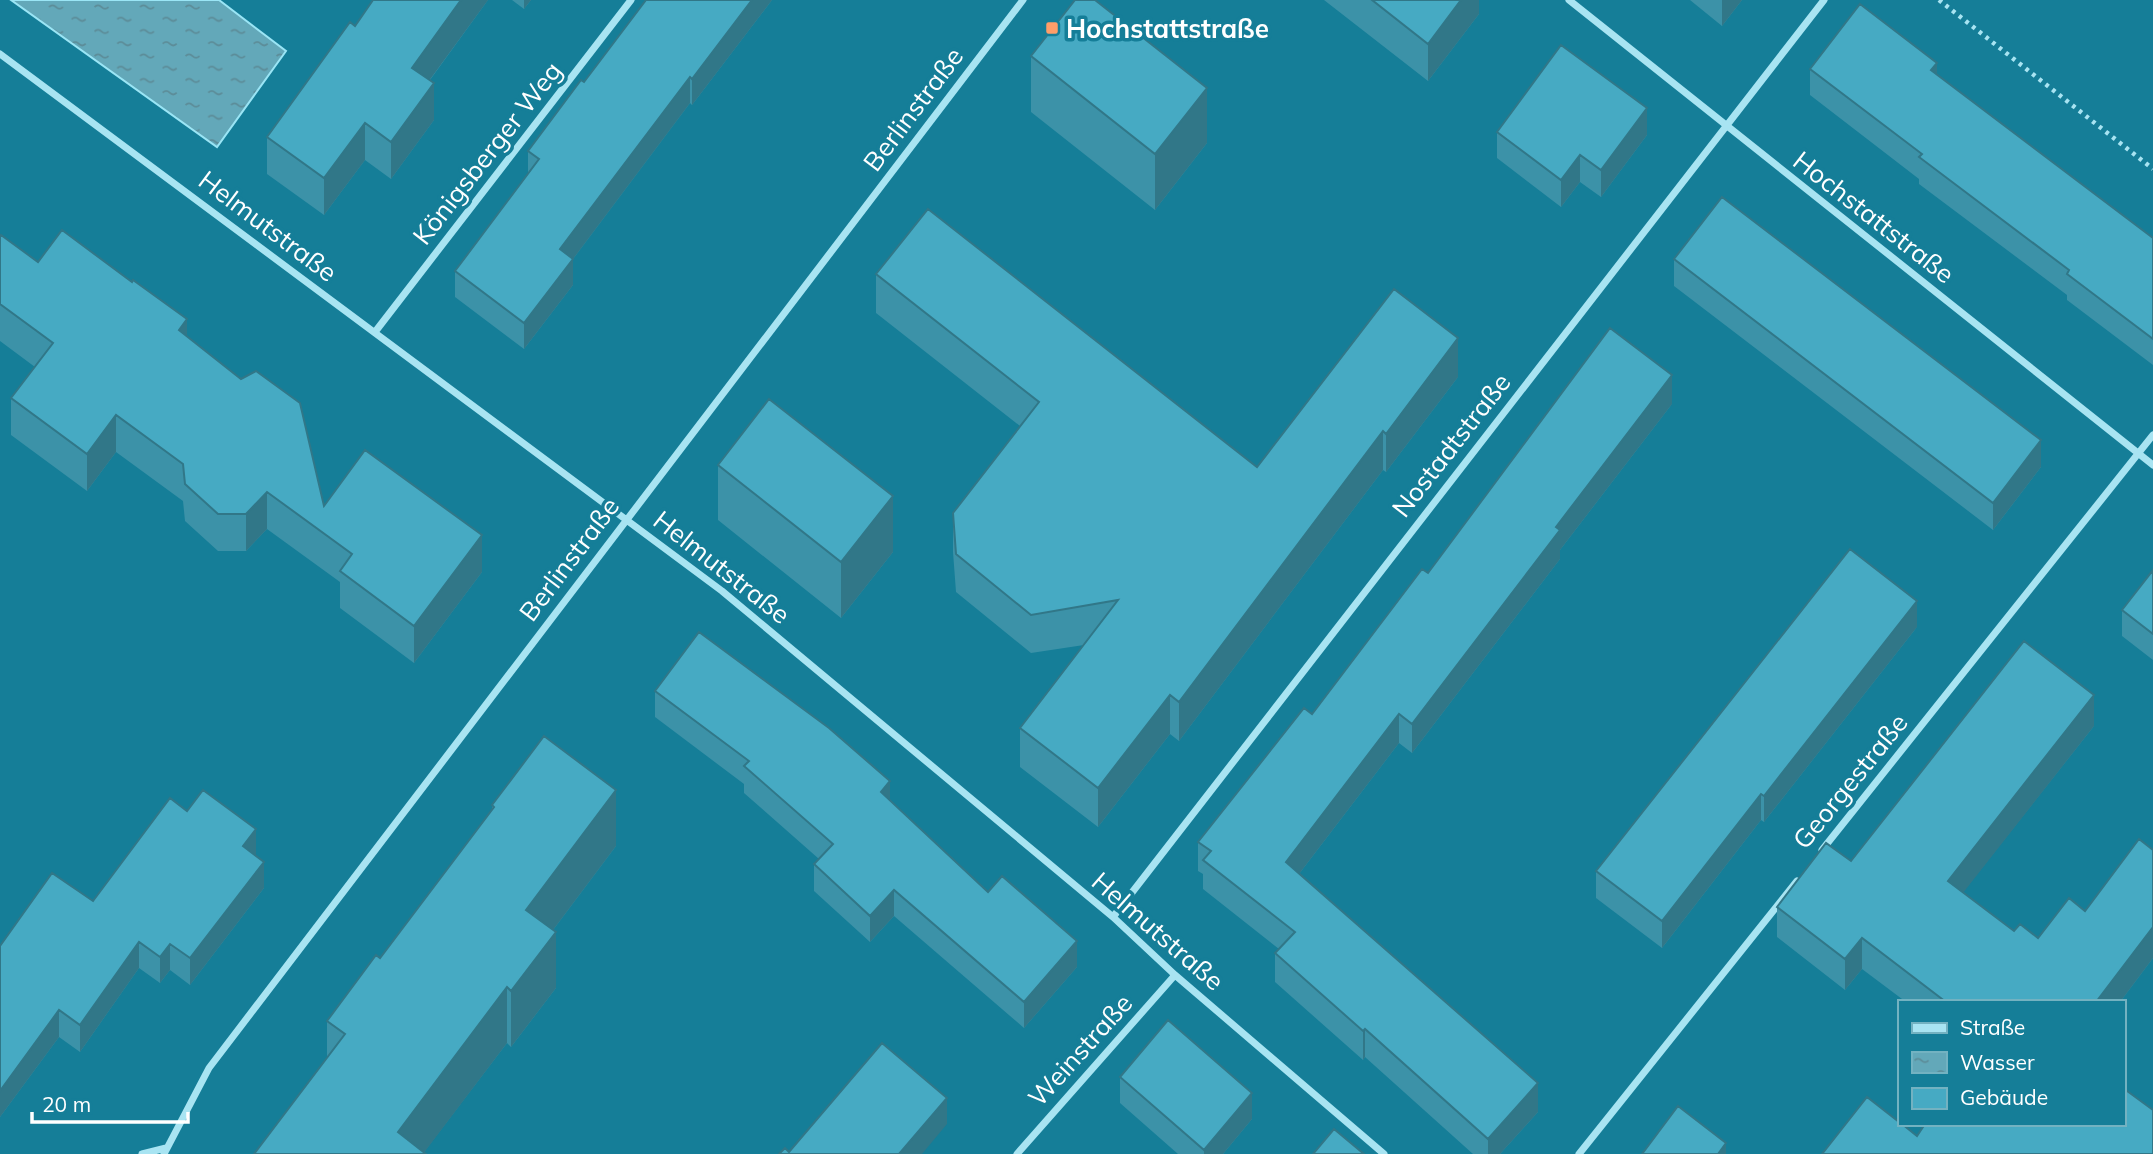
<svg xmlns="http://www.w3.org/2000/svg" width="2153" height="1154" font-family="Mulish,sans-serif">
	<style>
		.water { fill: url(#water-ripples); stroke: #9ae5f5; stroke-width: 2 }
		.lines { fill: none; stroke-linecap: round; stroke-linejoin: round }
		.path { stroke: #a8e4f2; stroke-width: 4.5; stroke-dasharray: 3.5 5; stroke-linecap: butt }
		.street { stroke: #a8e4f2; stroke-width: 7 }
		.wall { fill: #3c92a8 }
		.shaded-wall { fill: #317788 }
		.building { fill: #46aac3; stroke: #317788; stroke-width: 2 }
		.poi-dot { fill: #ff9e69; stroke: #157e98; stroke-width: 2.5 }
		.labels { text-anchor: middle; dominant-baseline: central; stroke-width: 7; stroke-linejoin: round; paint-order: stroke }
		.poi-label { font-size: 26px; font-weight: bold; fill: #fff; stroke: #157e98; text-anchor: start }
		.street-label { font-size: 26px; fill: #fff; stroke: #157e98 }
	</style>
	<defs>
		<pattern id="water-ripples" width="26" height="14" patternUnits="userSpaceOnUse" patternTransform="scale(1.75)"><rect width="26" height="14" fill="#63a8b9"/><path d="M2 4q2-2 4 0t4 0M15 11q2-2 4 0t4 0" fill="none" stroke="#5c8c98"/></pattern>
	</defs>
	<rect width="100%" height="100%" fill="#157e98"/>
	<!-- water -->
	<path class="water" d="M11,0h208l67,51 -69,96z"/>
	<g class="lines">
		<!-- path -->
		<path class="path" d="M1939,0l214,169"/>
		<!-- street -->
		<path class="street" d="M1569,0l584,465
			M0,54l722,537 391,326 62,58 209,179
			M375,332l256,-332
			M1822,850l331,-415
			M1113,917l711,-917
			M142,1154l24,-6
			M164,1154l45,-86 814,-1068
			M1017,1154l158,-179
			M1579,1154l218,-273"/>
	</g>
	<!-- wall -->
	<path class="wall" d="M488,0l-58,80 4,40 -43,59 -26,-19 -41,55 -57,-41v-37l88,-111z
		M512,0h19l-7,9z
		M772,0l-80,105 -2,-2 -117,156v26l-49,64 -69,-52v-26l73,-97v-23l56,-69z
		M1324,0h155v14l-51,67z
		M1690,0h52l-20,26z
		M1031,56l176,87 -52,67 -124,-98z
		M1810,69l127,6 216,163v127l-86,-65v-5l-148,-111v-5l-109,-84z
		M1497,132l150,3 -46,62 -21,-15 -19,25 -64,-49z
		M0,237l38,25 149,74 137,170 158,66 -68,91 -74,-55v-26l-73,-53 -21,22h-28l-33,-30 -2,-20 -67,-49 -29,39 -76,-56v-37l24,-31 -35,-26z
		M1674,259l367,208 -48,63 -319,-244z
		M876,274l381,193 201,-90 -72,95 -3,-2 -204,271 -9,-7 -72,93 -78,-60v-39l64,-83 -53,8 -75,-61 -3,-40v-39l67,-87 -144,-113z
		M1672,404l-112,146v9l-148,194 -13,-10 -100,131 239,238 -38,42h-27l-108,-97 -2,3 -88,-78v-29l4,-4 -76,-60v-15l-5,-3v-29l114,-128 116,-141z
		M718,465l175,87 -52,66 -123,-98z
		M2153,570v90l-31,-24v-26z
		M1917,627l-153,195 -3,-2 -99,128 -66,-50v-27z
		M655,691l235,109 98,92 89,75 -53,61 -130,-112 -24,26 -56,-51v-27l5,-5 -75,-66v-9l-89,-67z
		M2094,726l-131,166 51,39 24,7 47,-27 68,-61v108l-33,44h-214l-44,-33 -17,21 -68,-53v-30l74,-46z
		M492,805l124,41 -63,84 3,58 -45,59 -4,-4 -83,109 -97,-94v-37l53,-63 112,-147z
		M187,811l69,45 8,32 -74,97 -20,-15 -10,13 -21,-15 -59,84 -21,-15 -59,80v-171l93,-45z
		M1120,1077l132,42 -29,35h-45l-58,-51z"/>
	<!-- shaded-wall -->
	<path class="shaded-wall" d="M461,0h27l-76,104v-36z
		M524,0h7l-7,9z
		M752,0h20l-80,105v-26z
		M1461,0h18v14l-51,67v-37z
		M1722,0h20l-20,26z
		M1937,63v26l-6,-19z
		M690,77v26l-117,156v26l-49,64v-26l36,-74z
		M434,83v37l-43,59v-37z
		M1207,88v55l-52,67v-56z
		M1647,108v27l-46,62v-27z
		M365,123v37l-41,55v-37z
		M1580,155v27l-19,25v-27z
		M187,319v37l-8,-26z
		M1458,338v39l-72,95v-38z
		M1672,375v29l-112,146v9l-148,194v-29l144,-197z
		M116,415v37l-29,39v-37z
		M1383,431v39l-204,271v-39z
		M2041,440v27l-48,63v-27z
		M267,492v37l-21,22v-37z
		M893,496v56l-52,66v-56z
		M482,535v37l-68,91v-37z
		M1917,601v26l-153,195v-26z
		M1170,695v39l-72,93v-39z
		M2094,695v31l-146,186v-31z
		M1399,714v29l-113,148v-29z
		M890,781v27l-9,-16z
		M616,790v56l-90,120v-56z
		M1761,794v26l-99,128v-27z
		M256,829v27l-13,-10z
		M264,862v26l-74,97v-27z
		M894,890v26l-24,26v-26z
		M2153,927v31l-33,44h-24z
		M556,932v56l-45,59v-56z
		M1862,938v31l-17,21v-31z
		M1077,941v26l-53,61v-26z
		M139,942v26l-59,84v-27z
		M170,944v26l-10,13v-26z
		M507,987v56l-84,111 -25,-22z
		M59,1010v27l-59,80v-26z
		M1365,1029v28l-2,3v-29z
		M1538,1083v29l-38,42h-12v-15z
		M1252,1093v26l-29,35h-19v-4z
		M947,1098v26l-25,30h-23z
		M1726,1143v11h-8z"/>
	<!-- building -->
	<path class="building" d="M373,0h88l-49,68 22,15 -43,59 -26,-19 -41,55 -57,-41 83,-115 5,4z
		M646,0h106l-60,79 -2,-2 -130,172 13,10 -49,64 -69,-52 84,-112 -11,-8 53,-71 3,2z
		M1075,0h20l112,88 -52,66 -124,-98z
		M1372,0h89l-33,44z
		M1860,4l77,59 -6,7 222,168v101l-86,-65 2,-4 -150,-113 3,-3 -112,-85z
		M1561,45l86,63 -46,62 -21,-15 -19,25 -64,-48z
		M1722,197l319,243 -48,63 -319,-244z
		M928,209l329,258 137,-178 64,49 -72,96 -3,-3 -204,271 -9,-7 -72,93 -78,-60 98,-128 -87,15 -75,-61 -3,-41 86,-111 -163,-128z
		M62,230l70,52 1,-2 54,39 -8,11 62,49 15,-8 44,32 24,103 41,-56 117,85 -68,91 -74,-55 12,-17 -85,-62 -21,22h-28l-33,-30 -2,-20 -67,-49 -29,39 -76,-56 42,-55 -53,-39v-67l1,-2 37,27z
		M1610,328l62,47 -116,152 4,3 -148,194 -13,-10 -113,148 252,221 -50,56 -123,-110 -2,2 -88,-78 20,-21 -92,-72 8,-9 -13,-9 106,-134 8,6 110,-145 6,4z
		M769,399l124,97 -52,66 -123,-97z
		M1850,549l67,52 -153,195 -3,-2 -99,127 -66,-50z
		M2153,570v64l-31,-24z
		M699,632l130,96 61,53 -9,11 107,100 14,-16 75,65 -53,61 -130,-112 -24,26 -56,-52 19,-20 -89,-78 5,-5 -94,-70z
		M2024,641l70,54 -146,186 66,50 6,-7 18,14 31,-40 16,13 54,-72 14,11v77l-57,75h-150l-84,-64 -17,21 -68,-52 49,-64 25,18z
		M544,736l72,54 -90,120 30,22 -45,59 -4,-4 -109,145 28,22h-172l91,-120 -18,-13 49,-66 4,3 114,-151 -2,-2z
		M203,790l53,39 -13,17 21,16 -74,96 -20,-14 -10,13 -21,-15 -59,83 -21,-15 -59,81v-145l52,-73 41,28 77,-103 17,13z
		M1168,1020l84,73 -48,57 -84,-73z
		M882,1043l65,55 -48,56h-120l6,-6 4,4z
		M2123,1088l30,22v44h-331l45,-57 32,25v2h3l15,12 8,-12h198z
		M1678,1106l48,37 -8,11h-76z
		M1334,1129l30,25h-51z"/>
	<!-- markers -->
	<rect class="poi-dot" x="1045" y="21" width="14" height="14" rx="3.5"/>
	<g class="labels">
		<!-- poi labels -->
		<g class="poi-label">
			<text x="1066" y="28">Hochstattstraße</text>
		</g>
		<!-- street labels -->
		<g class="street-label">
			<text transform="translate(913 109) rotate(-53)">Berlinstraße</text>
			<text transform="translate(487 153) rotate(-52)">Königsberger Weg</text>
			<text transform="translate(1874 217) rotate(38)">Hochstattstraße</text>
			<text transform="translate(268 226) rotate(37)">Helmutstraße</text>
			<text transform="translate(1451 445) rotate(-52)">Nostadtstraße</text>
			<text transform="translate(569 559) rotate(-53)">Berlinstraße</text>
			<text transform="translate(722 567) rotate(38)">Helmutstraße</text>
			<text transform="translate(1850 781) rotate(-51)">Georgestraße</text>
			<text transform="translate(1158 931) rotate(41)">Helmutstraße</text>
			<text transform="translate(1080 1050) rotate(-48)">Weinstraße</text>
		</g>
	</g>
	<!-- legend -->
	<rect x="1898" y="1000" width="228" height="126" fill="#157e98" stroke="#73b2c1" stroke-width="2"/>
	<rect x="1912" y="1023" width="35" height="10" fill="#a8e4f2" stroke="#73b2c1" stroke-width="2"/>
	<text x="1960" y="1035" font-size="21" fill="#ffffff">Straße</text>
	<rect x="1912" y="1052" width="35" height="21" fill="url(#water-ripples)" stroke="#73b2c1" stroke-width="2"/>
	<text x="1960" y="1070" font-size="21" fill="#ffffff">Wasser</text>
	<rect x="1912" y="1088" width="35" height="21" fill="#46aac3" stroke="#73b2c1" stroke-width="2"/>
	<text x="1960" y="1105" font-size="21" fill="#ffffff">Gebäude</text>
	<!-- scale -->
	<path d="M32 1112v10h156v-10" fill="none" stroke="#ffffff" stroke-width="3.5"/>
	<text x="42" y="1112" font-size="21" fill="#ffffff" stroke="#157e98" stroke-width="5" paint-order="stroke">20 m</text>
</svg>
